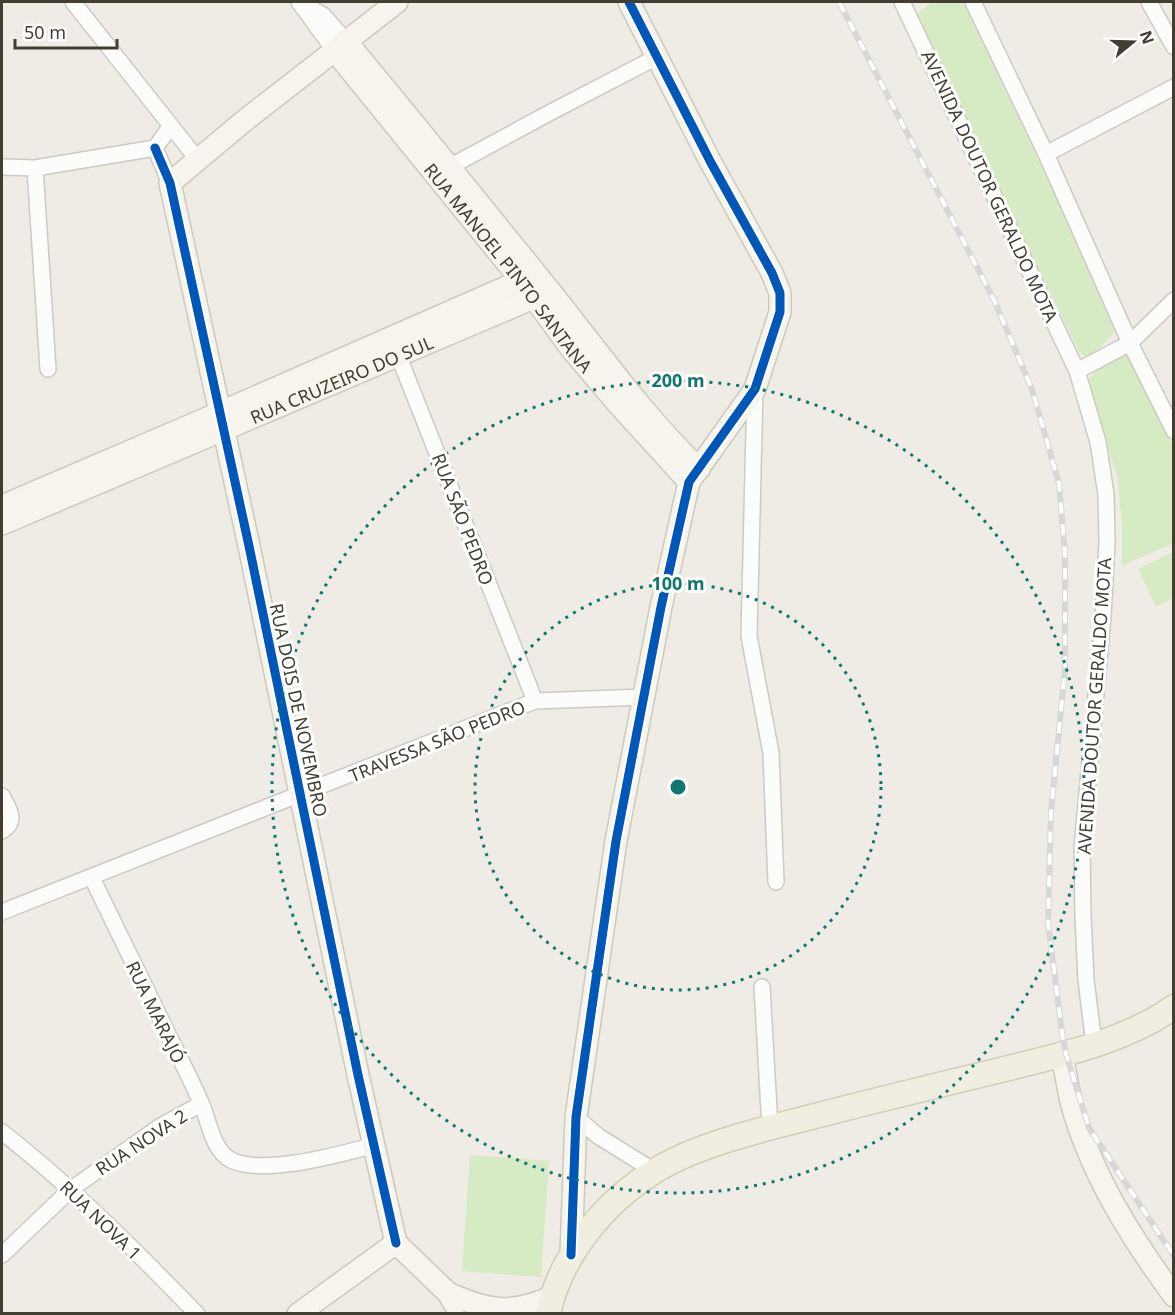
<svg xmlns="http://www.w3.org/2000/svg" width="1175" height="1315" font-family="'Noto Sans',sans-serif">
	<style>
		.green { fill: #d6eac3 }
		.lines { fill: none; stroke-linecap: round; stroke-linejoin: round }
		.street-casing { stroke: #cccac3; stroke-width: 18 }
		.secondary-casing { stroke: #cdcabc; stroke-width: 24 }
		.primary-casing { stroke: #d1ccb1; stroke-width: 27 }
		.street { stroke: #fcfcfb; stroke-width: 15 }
		.secondary { stroke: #f6f4ec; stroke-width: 21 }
		.primary { stroke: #f0eee1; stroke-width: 24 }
		.rail-casing { stroke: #d7d7d6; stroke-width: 6 }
		.rail { stroke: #fff; stroke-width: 4; stroke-dasharray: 11; stroke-linecap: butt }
		.cycleway-casing { stroke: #fff; stroke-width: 13 }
		.cycleway { stroke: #0057b8; stroke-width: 9 }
		.ring { fill: none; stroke: #0f766e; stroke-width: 3; stroke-dasharray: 3 6 }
		.labels { text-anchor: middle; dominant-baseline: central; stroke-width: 6; stroke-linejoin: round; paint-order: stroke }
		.street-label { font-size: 18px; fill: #433e32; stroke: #fff }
		.centre { fill: #0f766e; stroke: #fff; stroke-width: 3 }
		.ring-label { font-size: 18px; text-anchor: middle; font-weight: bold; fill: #0f766e; stroke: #fff; stroke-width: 6; stroke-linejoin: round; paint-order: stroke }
	</style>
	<rect width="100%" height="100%" fill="#eeece5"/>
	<!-- green -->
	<path class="green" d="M932,2h31l154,323c-3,12 -21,28 -32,32l-6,-6 -162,-328 1,-10z
		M1123,352l7,2 43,91v98l-51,23v-40l-4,-46 -30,-98 9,-14z
		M1173,552v46l-17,9 -18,-38z
		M470,1155l79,6 -8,116 -79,-6z"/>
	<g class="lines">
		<defs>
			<path id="street" d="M73,2l125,158
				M299,2l35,48
				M902,2l175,369 21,71 8,52 1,48 -4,75 -21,232 1,67 3,64 8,64
				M973,2l73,152 84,189 44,88
				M1149,2l25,45
				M301,3l22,12 22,25
				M155,148l15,35
				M1046,154l128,-67
				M2,167l33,1 120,-20 15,-21
				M35,168l13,201
				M442,171l111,-60 104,-54
				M395,347l140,354
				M1077,371l53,-28 44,-43
				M755,389l-6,247 22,117 5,129
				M2,796c7,13 16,25 0,35
				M92,878c24,50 49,101 74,152 12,25 25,49 36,75 7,17 11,46 29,55 33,16 110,-6 144,-15
				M2,912l533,-211 110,-4
				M762,987l8,141
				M576,1117l22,19 56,35
				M2,1132c69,54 133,118 195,182
				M2,1255l68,-65 89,-63 42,-23"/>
			<g id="secondary">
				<path d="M345,40c69,83 137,167 205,251 49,61 92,123 149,178"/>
				<path id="s1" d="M334,50l187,230 51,70 46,54 71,78"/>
				<path d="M2,506l217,-93 317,-139"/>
				<path id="s2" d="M2,524l548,-233"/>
				<path d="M1062,1055c4,18 6,37 11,54 20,68 59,130 101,187"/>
				<path d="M396,1243l-38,-168 -109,-529 -79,-363 74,-62 153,-119"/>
				<path d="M396,1243l52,50 7,12"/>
				<path d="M571,1255l5,-138 40,-276 45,-234 28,-125 66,-93 25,-77v-19l-8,-20 -62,-112 -81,-159"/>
				<path d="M448,1293c40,18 63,22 103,4"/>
				<path d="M298,1314l98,-71"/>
			</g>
			<path id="primary" d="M548,1314c12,-58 56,-111 105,-142 44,-28 112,-43 162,-56 66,-17 132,-33 198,-49 56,-14 114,-27 161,-60"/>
		</defs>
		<!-- street casing -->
		<use href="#street" class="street-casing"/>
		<!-- secondary casing -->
		<use href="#secondary" class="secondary-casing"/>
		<!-- primary casing -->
		<use href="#primary" class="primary-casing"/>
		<!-- street -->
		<use href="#street" class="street"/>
		<!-- secondary -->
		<use href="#secondary" class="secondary"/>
		<!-- primary -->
		<use href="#primary" class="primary"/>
		<defs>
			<path id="rail" d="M839,2l155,298 38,89 27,95 6,70v115l-14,143 -3,111 14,110 4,21 23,74 85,128"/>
		</defs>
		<!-- rail casing -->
		<use href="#rail" class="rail-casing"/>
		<!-- rail -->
		<use href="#rail" class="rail"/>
		<defs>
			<path id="cycleway" d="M155,148l15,35 79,363 109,529 38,168
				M571,1255l5,-138 40,-276 45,-234 28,-125 66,-93 25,-77v-19l-8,-20 -62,-112 -81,-159"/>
		</defs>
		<!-- cycleway casing -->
		<use href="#cycleway" class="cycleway-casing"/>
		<!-- cycleway -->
		<use href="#cycleway" class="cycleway"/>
	</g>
	<!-- distance rings -->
	<g class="ring">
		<circle cx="678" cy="787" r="203"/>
		<circle cx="678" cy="787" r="406"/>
	</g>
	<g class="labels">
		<!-- street labels -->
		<g class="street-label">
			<text transform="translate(990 186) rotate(65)">AVENIDA DOUTOR GERALDO MOTA</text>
			<text stroke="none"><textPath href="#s1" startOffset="279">RUA MANOEL PINTO SANTANA</textPath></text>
			<text stroke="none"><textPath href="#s2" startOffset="369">RUA CRUZEIRO DO SUL</textPath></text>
			<text transform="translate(463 519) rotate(69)">RUA SÃO PEDRO</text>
			<text transform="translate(1094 706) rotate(-86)">AVENIDA DOUTOR GERALDO MOTA</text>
			<text transform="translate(299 710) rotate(78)">RUA DOIS DE NOVEMBRO</text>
			<text transform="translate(437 741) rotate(-22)">TRAVESSA SÃO PEDRO</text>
			<text transform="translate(156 1012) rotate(64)">RUA MARAJÓ</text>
			<text transform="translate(141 1142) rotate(-33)">RUA NOVA 2</text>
			<text transform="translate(101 1220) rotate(44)">RUA NOVA 1</text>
		</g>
	</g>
	<circle cx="678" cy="787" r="9" class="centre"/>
	<g class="ring-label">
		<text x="678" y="387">200 m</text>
		<text x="678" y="590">100 m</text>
	</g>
	<!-- border -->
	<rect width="1175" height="1315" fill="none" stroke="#433e32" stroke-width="6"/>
	<!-- north arrow -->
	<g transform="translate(1133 42) rotate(71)" stroke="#ffffff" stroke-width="4.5" paint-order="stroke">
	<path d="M0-4.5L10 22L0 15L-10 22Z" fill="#433e32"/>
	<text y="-9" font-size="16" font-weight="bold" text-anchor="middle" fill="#433e32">N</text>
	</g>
	<!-- scale -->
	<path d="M15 39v9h102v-9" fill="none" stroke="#433e32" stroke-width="3"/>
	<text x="24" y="39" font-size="18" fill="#433e32" stroke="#ffffff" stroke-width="4.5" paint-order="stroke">50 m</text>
</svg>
